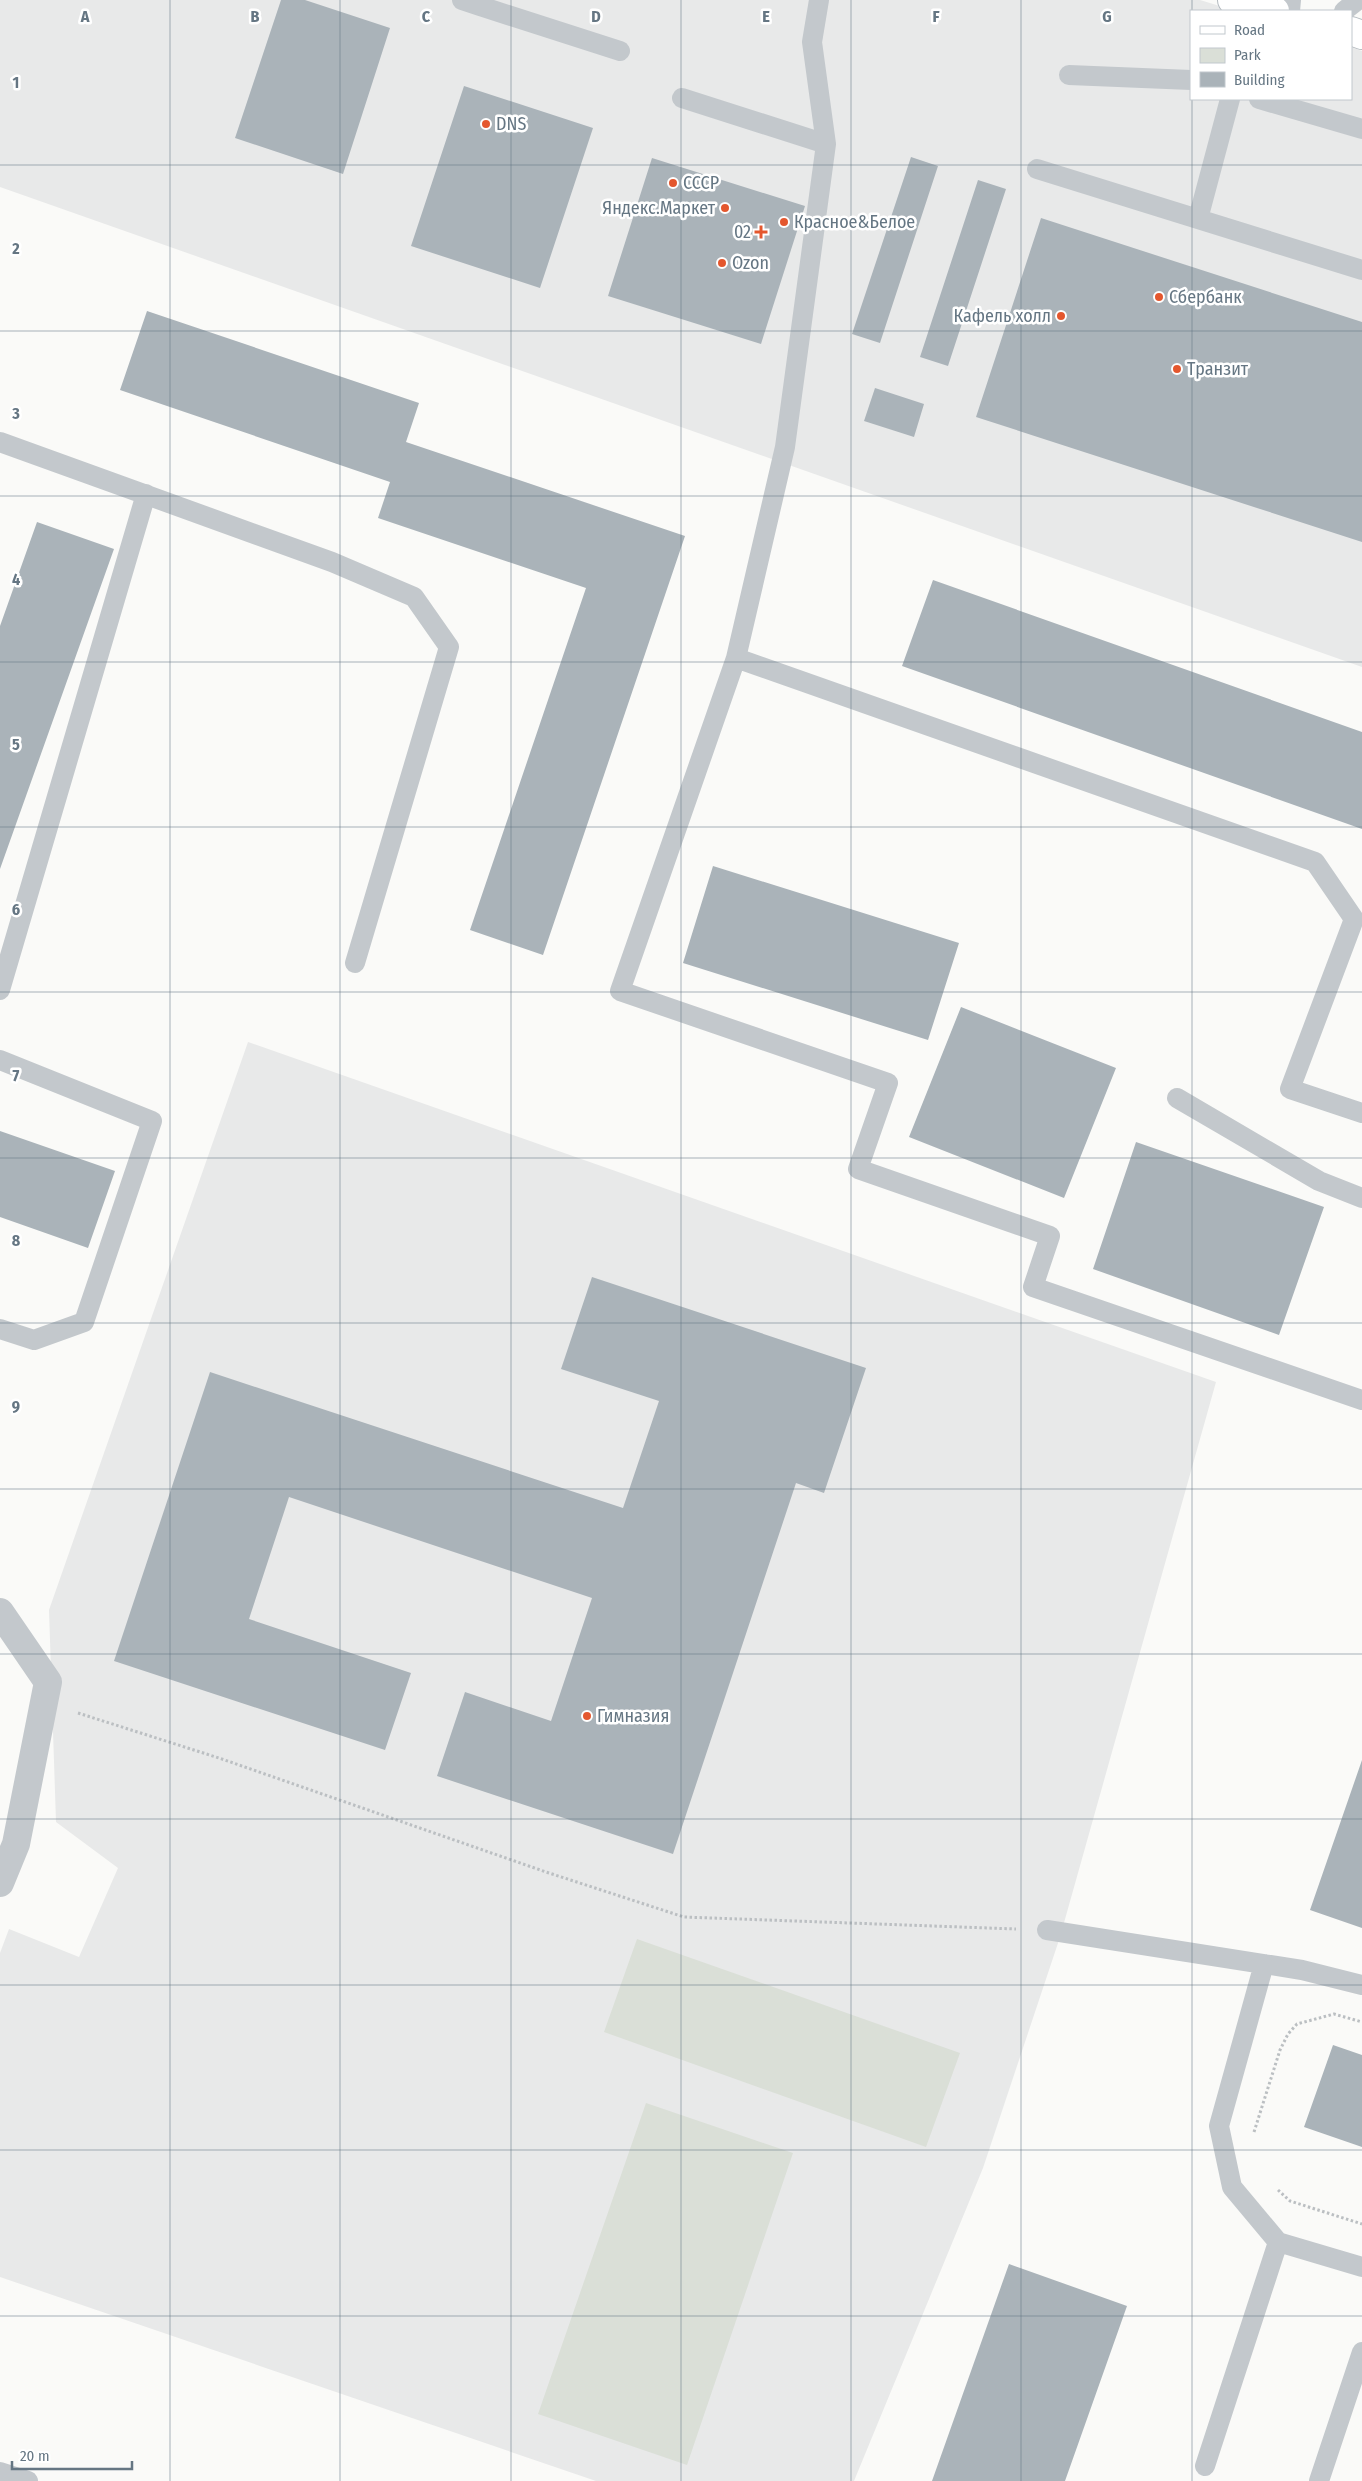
<svg xmlns="http://www.w3.org/2000/svg" width="1362" height="2481" font-family="'Fira Sans Condensed',sans-serif">
	<style>
		.built { fill: #e8e9e9 }
		.green { fill: #dadfd7 }
		.building { fill: #aab3b9 }
		.lines { fill: none; stroke-linecap: round; stroke-linejoin: round }
		.secondary-casing { stroke: #b3babf; stroke-width: 30 }
		.path { stroke: #bbbfc2; stroke-width: 3; stroke-dasharray: 2.5 2.5; stroke-linecap: butt }
		.service { stroke: #c3c8cc; stroke-width: 20 }
		.minor { stroke: #c3c8cc; stroke-width: 28 }
		.secondary { stroke: #fff; stroke-width: 28 }
		.grid { fill: none; stroke: #657683; stroke-width: 1; stroke-opacity: 0.55 }
		.poi-dot { fill: #e4572e; stroke: #fff; stroke-width: 2 }
		.labels { text-anchor: middle; dominant-baseline: central; stroke-width: 5; stroke-linejoin: round; paint-order: stroke }
		.poi-label { font-size: 18px; fill: #657683; stroke: #fff; text-anchor: start }
		.grid-label { font-size: 16px; text-anchor: middle; font-weight: bold; fill: #657683; stroke: #fff; stroke-width: 5; stroke-linejoin: round; paint-order: stroke }
	</style>
	<rect width="100%" height="100%" fill="#fafaf8"/>
	<!-- built -->
	<path class="built" d="M0,0h1200l36,11h-45v88h160v-52l11,4v616l-1362,-480z
		M248,1042l968,340 -156,555 -77,231 -129,313h-258l-596,-204v-324l9,-24 70,28 39,-89 -62,-46 -7,-212z"/>
	<!-- green -->
	<path class="green" d="M637,1939l323,114 -34,94 -322,-115z
		M646,2103l147,50 -106,312 -149,-51z"/>
	<!-- building -->
	<path class="building" d="M281,0h24l85,28 -47,146 -108,-36z
		M464,86l129,42 -53,160 -129,-42z
		M911,157l27,9 -58,177 -28,-9z
		M652,158l153,48 -44,138 -153,-48z
		M978,180l28,9 -58,177 -28,-9z
		M1041,218l321,104v220l-386,-125z
		M147,311l272,92 -13,39 279,94 -142,419 -73,-25 116,-342 -208,-70 12,-36 -270,-92z
		M875,388l49,16 -10,33 -50,-16z
		M37,522l77,27 -114,320v-243z
		M933,580l429,152v97l-460,-163z
		M713,866l246,77 -31,97 -245,-77z
		M961,1007l155,61 -52,130 -155,-61z
		M0,1131l115,40 -27,77 -88,-31z
		M1136,1142l188,65 -45,128 -186,-66z
		M592,1277l274,91 -42,125 -28,-10 -123,371 -236,-78 28,-84 86,29 41,-123 -303,-101 -40,122 162,54 -26,77 -271,-89 96,-289 413,136 36,-107 -98,-32z
		M1362,1760v168l-52,-18z
		M1333,2045l29,10v92l-58,-20z
		M1009,2264l118,42 -62,175h-133z"/>
	<g class="lines">
		<defs>
			<path id="secondary" d="M1232,0l43,11
				M1351,31l11,4"/>
		</defs>
		<!-- secondary casing -->
		<use href="#secondary" class="secondary-casing"/>
		<!-- path -->
		<path class="path" d="M78,1713l141,45 327,114 138,45 332,12
			M1254,2132l26,-82 8,-16 9,-10 37,-10 28,8
			M1278,2190l12,11 72,23"/>
		<!-- service -->
		<path class="service" d="M462,0l18,6
			M482,0l-2,6 140,45
			M819,0l-7,42 14,102 -41,303 -49,211 -116,333 268,92 -30,86 192,67 -17,51 329,113
			M1290,11l1,-11
			M1344,11l14,-11
			M1069,75l122,5
			M682,98l144,46
			M1259,99l103,30
			M1037,169l325,101
			M1198,219l32,-120
			M0,442l332,120 82,35 35,50 -94,316
			M736,658l579,204 39,57 -64,170 72,24
			M0,990l146,-496
			M0,1060l152,61 -68,201 -50,18 -34,-11
			M1177,1098l142,83 43,17
			M1047,1930l255,40 60,15
			M1264,1964l-45,162 13,61 46,55 84,25
			M1205,2466l73,-224
			M0,2472l28,9
			M1319,2481l43,-129"/>
		<!-- minor -->
		<path class="minor" d="M0,1612l48,70 -32,162 -16,39"/>
		<!-- secondary -->
		<use href="#secondary" class="secondary"/>
	</g>
	<!-- grid -->
	<path class="grid" d="M170,0v2481M340,0v2481M511,0v2481M681,0v2481M851,0v2481M1021,0v2481M1192,0v11M1192,99v2382M0,165h1362M0,331h1362M0,496h1362M0,662h1362M0,827h1362M0,992h1362M0,1158h1362M0,1323h1362M0,1489h1362M0,1654h1362M0,1819h1362M0,1985h1362M0,2150h1362M0,2316h1362"/>
	<!-- markers -->
	<g class="poi-dot">
		<circle cx="486" cy="124" r="5"/>
		<circle cx="673" cy="183" r="5"/>
		<circle cx="725" cy="208" r="5"/>
		<circle cx="784" cy="222" r="5"/>
		<path d="M758.5 224.5h5v5h5v5h-5v5h-5v-5h-5v-5h5z"/>
		<circle cx="722" cy="263" r="5"/>
		<circle cx="1159" cy="297" r="5"/>
		<circle cx="1061" cy="316" r="5"/>
		<circle cx="1177" cy="369" r="5"/>
		<circle cx="587" cy="1716" r="5"/>
	</g>
	<g class="labels">
		<!-- poi labels -->
		<g class="poi-label">
			<text x="496" y="124">DNS</text>
			<text x="683" y="183">СССР</text>
			<text x="715" y="208" text-anchor="end">Яндекс.Маркет</text>
			<text x="794" y="222">Красное&amp;Белое</text>
			<text x="751" y="232" text-anchor="end">02</text>
			<text x="732" y="263">Ozon</text>
			<text x="1169" y="297">Сбербанк</text>
			<text x="1051" y="316" text-anchor="end">Кафель холл</text>
			<text x="1187" y="369">Транзит</text>
			<text x="597" y="1716">Гимназия</text>
		</g>
	</g>
	<g class="grid-label">
		<text x="85" y="22">A</text>
		<text x="255" y="22">B</text>
		<text x="426" y="22">C</text>
		<text x="596" y="22">D</text>
		<text x="766" y="22">E</text>
		<text x="936" y="22">F</text>
		<text x="1107" y="22">G</text>
		<text x="16" y="88">1</text>
		<text x="16" y="254">2</text>
		<text x="16" y="419">3</text>
		<text x="16" y="585">4</text>
		<text x="16" y="750">5</text>
		<text x="16" y="915">6</text>
		<text x="16" y="1081">7</text>
		<text x="16" y="1246">8</text>
		<text x="16" y="1412">9</text>
	</g>
	<!-- legend -->
	<rect x="1190" y="10" width="162" height="90" fill="#ffffff" stroke="#c1c8cd"/>
	<rect x="1200" y="26" width="25" height="8" fill="#ffffff" stroke="#c1c8cd"/>
	<text x="1234" y="35" font-size="15" fill="#657683">Road</text>
	<rect x="1200" y="48" width="25" height="15" fill="#dadfd7" stroke="#c1c8cd"/>
	<text x="1234" y="60" font-size="15" fill="#657683">Park</text>
	<rect x="1200" y="72" width="25" height="15" fill="#aab3b9" stroke="#c1c8cd"/>
	<text x="1234" y="85" font-size="15" fill="#657683">Building</text>
	<!-- scale -->
	<path d="M12 2461v8h120v-8" fill="none" stroke="#657683" stroke-width="2.5"/>
	<text x="20" y="2461" font-size="15" fill="#657683" stroke="#ffffff" stroke-width="4" paint-order="stroke">20 m</text>
</svg>
